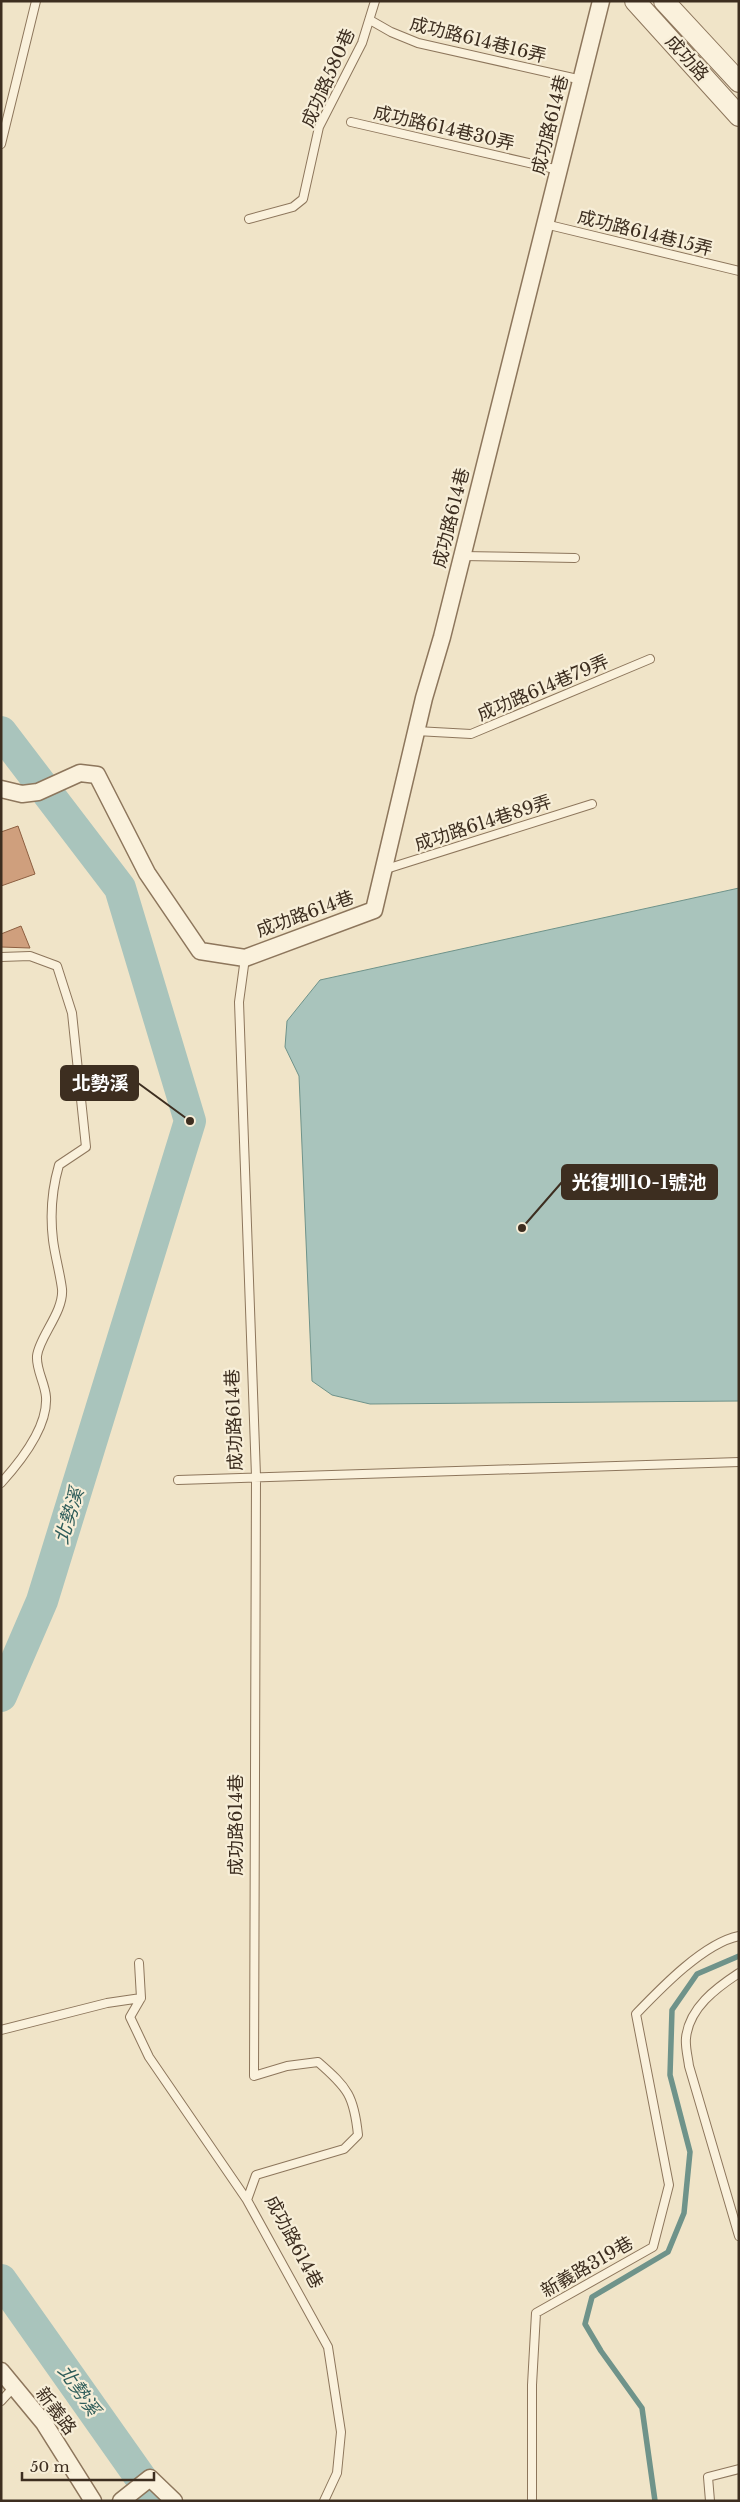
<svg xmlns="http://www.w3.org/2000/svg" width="740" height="2502" font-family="'Libre Baskerville','Noto Sans TC',serif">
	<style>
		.water { fill: #a9c4bc; stroke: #6f938a }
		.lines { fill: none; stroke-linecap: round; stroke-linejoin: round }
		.stream { stroke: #6f938a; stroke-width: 5.5 }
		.river { stroke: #a9c4bc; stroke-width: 32 }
		.building { fill: #cf9f7d; stroke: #8d5f41 }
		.service-casing { stroke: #8d765c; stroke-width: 10 }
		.minor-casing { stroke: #8d765c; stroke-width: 19 }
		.tertiary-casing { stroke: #8d765c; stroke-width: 22 }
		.service { stroke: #faf1dc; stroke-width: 8 }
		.minor { stroke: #faf1dc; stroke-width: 16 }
		.tertiary { stroke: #faf1dc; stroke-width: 20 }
		.labels { text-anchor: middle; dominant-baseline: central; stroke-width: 4.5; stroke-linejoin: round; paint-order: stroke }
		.street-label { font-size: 18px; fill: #3d2e20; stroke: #f7eed8 }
		.water-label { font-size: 19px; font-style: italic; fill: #2f5d5a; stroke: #f7eed8 }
		.leader { fill: none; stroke: #3d2e20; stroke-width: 2 }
		.callout-dot { fill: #3d2e20; stroke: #f7eed8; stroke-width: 2 }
		.callout { fill: #3d2e20; stroke: #3d2e20; stroke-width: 2 }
		.callout-label { font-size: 19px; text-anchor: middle; font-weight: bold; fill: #fff }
	</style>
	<rect width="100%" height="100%" fill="#f0e4c8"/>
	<!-- water -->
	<path class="water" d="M739,888v513l-369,3 -38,-9 -20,-14 -13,-305 -14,-29 2,-26 33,-41z"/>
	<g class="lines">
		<!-- stream -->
		<path class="stream" d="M655,2501l-13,-93 -41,-57 -16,-27 7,-27 76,-45 16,-39 6,-61 -20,-77 2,-65 25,-36 42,-18"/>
		<!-- river -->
		<path class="river" d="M1,732l119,156 70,233 -148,480 -41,95
			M1,2280l156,221"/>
	</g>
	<!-- building -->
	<path class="building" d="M18,826l17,48 -34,12v-54z
		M21,926l9,22 -29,-1v-13z"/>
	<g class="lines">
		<defs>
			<path id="service" d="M370,20l21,12 27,11 164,37
				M351,122l208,48
				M1,144l35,-143
				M249,219l44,-12 10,-8 16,-72 43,-84 13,-42
				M545,224l194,47
				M462,556l113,2
				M416,731l55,3 179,-75
				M383,870l209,-66
				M1,957l29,-1 27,10 15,47 14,134 -27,18c-7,24 -9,50 -6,75 2,16 7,33 9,49 2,23 -23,48 -25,67 -1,14 8,27 9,41 2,30 -25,64 -45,86
				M245,958l-6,44 17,474 -2,600 33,-10 31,-4c30,26 36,34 40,73l-14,14 -88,26 -9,25 81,147 13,85 -4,41 -13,28
				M178,1480l561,-18
				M139,1963l2,35
				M739,1973c-23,15 -50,35 -53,65 -1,9 2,19 3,28l50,170
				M1,2030l106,-27 34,-5 -11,19 19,40 98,143
				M1,2401l12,-13
				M532,2501v-116l4,-72 117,-66 16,-62 -33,-171c25,-26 68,-71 103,-78
				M710,2501l-2,-24 31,-8"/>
			<path id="minor" d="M1,789l21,5 16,-2 42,-19 17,2 50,98 53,78 45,7 129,-48 50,-212 18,-61 159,-636
				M1,2371l43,52 49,78
				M121,2501l29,-23 24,23"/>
			<path id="tertiary" d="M635,1l104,115
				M664,1l75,81"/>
		</defs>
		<!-- service casing -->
		<use href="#service" class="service-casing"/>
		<!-- minor casing -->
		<use href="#minor" class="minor-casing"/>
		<!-- tertiary casing -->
		<use href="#tertiary" class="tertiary-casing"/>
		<!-- service -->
		<use href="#service" class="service"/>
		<!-- minor -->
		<use href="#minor" class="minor"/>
		<!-- tertiary -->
		<use href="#tertiary" class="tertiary"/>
	</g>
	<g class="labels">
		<!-- street labels -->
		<g class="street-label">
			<text transform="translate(478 40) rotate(14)">成功路614巷16弄</text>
			<text transform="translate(687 58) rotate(48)">成功路</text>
			<text transform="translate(328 78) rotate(-66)">成功路580巷</text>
			<text transform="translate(550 125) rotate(-76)">成功路614巷</text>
			<text transform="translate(444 128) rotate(13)">成功路614巷30弄</text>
			<text transform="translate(645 233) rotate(14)">成功路614巷15弄</text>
			<text transform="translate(451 518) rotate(-76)">成功路614巷</text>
			<text transform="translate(543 688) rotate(-23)">成功路614巷79弄</text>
			<text transform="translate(483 823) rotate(-18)">成功路614巷89弄</text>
			<text transform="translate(305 914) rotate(-20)">成功路614巷</text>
			<text transform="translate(234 1420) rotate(-92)">成功路614巷</text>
			<text transform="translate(236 1825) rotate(-90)">成功路614巷</text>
			<text transform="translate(294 2242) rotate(62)">成功路614巷</text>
			<text transform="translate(587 2267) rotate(-30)">新義路319巷</text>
			<text transform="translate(56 2411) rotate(53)">新義路</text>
		</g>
		<!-- water labels -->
		<g class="water-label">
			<text transform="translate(69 1516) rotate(-73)">北勢溪</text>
			<text transform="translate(79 2390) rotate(55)">北勢溪</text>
		</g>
	</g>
	<!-- callouts -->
	<path class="leader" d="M190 1121L138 1083M522 1228L562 1182"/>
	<g class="callout-dot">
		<circle cx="190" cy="1121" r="5"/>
		<circle cx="522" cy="1228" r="5"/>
	</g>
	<g class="callout">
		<rect x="61" y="1066" width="77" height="34" rx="5"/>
		<rect x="562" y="1165" width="155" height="34" rx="5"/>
	</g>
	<g class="callout-label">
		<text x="100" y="1090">北勢溪</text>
		<text x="639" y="1189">光復圳10-1號池</text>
	</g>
	<!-- border -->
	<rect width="740" height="2502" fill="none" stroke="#3d2e20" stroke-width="5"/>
	<!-- scale -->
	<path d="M22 2472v8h132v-8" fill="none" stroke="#3d2e20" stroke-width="2.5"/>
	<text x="30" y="2472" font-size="15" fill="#3d2e20" stroke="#f7eed8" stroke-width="4" paint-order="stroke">50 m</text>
</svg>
